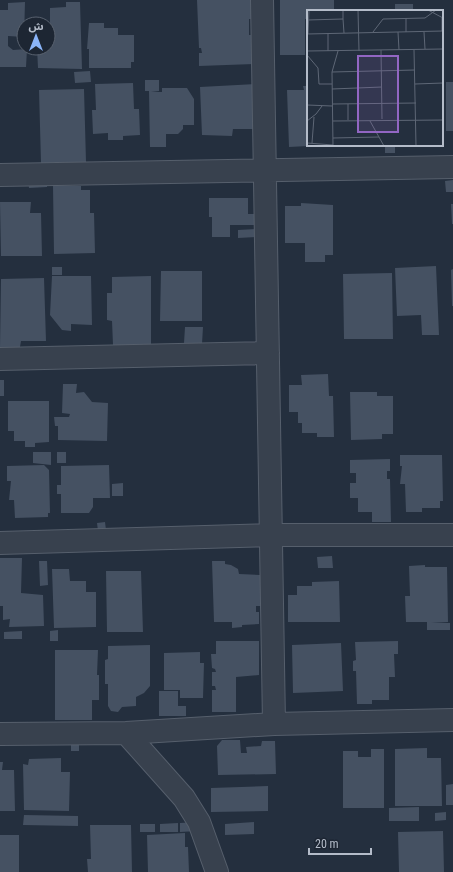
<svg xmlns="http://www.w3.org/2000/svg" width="453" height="872" font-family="'Roboto Condensed','Noto Sans Arabic',sans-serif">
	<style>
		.building { fill: #455162 }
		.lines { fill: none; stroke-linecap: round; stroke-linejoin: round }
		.minor-casing { stroke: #565f6c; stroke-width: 24 }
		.minor { stroke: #38414e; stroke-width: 22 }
		.inset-road { fill: none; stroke: #5e6776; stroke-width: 1 }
		.view { fill: #9266c3; fill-opacity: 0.15; stroke: #9266c3; stroke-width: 2 }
		.inset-edge { fill: none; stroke: #b4bcc9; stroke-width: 2 }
	</style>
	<rect width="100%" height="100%" fill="#242f3e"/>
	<!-- building -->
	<path class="building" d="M197,0h55l1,19h-4v16h4l1,29 -55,2v-13h3l-1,-5h-2z
		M280,0h54v11h-26v8h-3v36h-25z
		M25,2l-1,35 -16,-1v10l5,4 14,-1 -1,18h-26v-57h8v-7z
		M66,2h14l2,67 -44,-1 -1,-20h11v-21h2v-19l16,-1z
		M395,4h18v7h-18z
		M89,23h15v5h14v7h16v27h-3v6h-42v-19h-2z
		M90,71l1,11 -16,1 -1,-11z
		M145,80h14v11l-8,1h11v-4h25l7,11v26h-11v4l-5,5h-12v13h-16l-1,-56h-4z
		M446,82h7v49h-7z
		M133,83l1,26h5l1,26 -17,1v4h-15v-7l-15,1 -1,-24h4l-1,-26z
		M257,84l1,45h-25l-1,7 -30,-1 -2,-48z
		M303,86h5v60l-19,1 -2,-57h17z
		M84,89l2,73 -45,1 -2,-73z
		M385,145h10v8h-10z
		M47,178v9l-18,1 -1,-9z
		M453,180v12h-7l-1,-11z
		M53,186h28v4h9v23h4l1,40 -41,1z
		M209,198h39v16h8v11h-26v12h-18v-20h-3z
		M0,202h31l-1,11h11l1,43h-41z
		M301,203l32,2v50h-8v7h-20v-19h-20v-37h16z
		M451,204h2v20h-1z
		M256,229l1,8 -19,1v-8z
		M436,266l3,69h-17l-1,-20 -24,1 -2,-48z
		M52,267h10v8h-10z
		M453,269v37h-1l-1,-36z
		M161,271h41v50h-42z
		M392,273l1,66h-49l-1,-65z
		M52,276h39l1,49 -21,-1v7l-9,-1 -12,-15z
		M151,276v69h-38l-1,-24 -5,-1v-27h5v-16z
		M44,278l2,63h-25l-1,6h-20l1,-68z
		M185,327h18l-1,17 -18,-1z
		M328,374l1,22h4l1,41h-17v-4h-15v-10h-4v-11h-9v-27h13l-1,-10z
		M0,380h4v16h-4z
		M63,384h14l-1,9 8,-1 8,10 16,1 -1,38 -49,-1v-14h-3l-1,-9h15l1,-3 -8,-1z
		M350,392h27v4h16v38h-11v5l-31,1z
		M8,401h41v41l-14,1v4h-10v-6h-11v-10h-6z
		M33,452h18v13l-18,-2z
		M57,452h9v11h-9z
		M400,455h42l1,46h-3v7h-18v4h-16l-1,-28h-5l2,-18h-2z
		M390,459v12h-3v8h3l1,43h-19v-10h-14v-14h-8v-15h6v-10h-6v-13z
		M44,465l5,5 1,43h-2v4l-33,1 -1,-18h-5l2,-19h-4v-15z
		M109,465l1,33h-17v9l-4,6h-28v-19h-4v-9h4v-19z
		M123,483v13h-11v-12z
		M105,522l1,8 -8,1 -1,-8z
		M332,556l1,12h-15l-1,-11z
		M0,558h22l-1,35 22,2 1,31 -35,1 1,-8 -7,1v-14h-3z
		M39,561h8l1,24 -8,1z
		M212,561h13v3l6,1 7,4 1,5 21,1v12h6v19h-10v6h3v12l-17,1v2l-10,1v-6h-18z
		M425,565v2h22l1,55 -17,1h19v7h-23v-8h-21l-1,-26h5l-1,-30z
		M52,569h17l1,12h16v11h10v35l-42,1z
		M106,571h35l2,61h-36z
		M339,581l1,41h-52v-27h9v-9h15v-4z
		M58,630v11h-8v-10z
		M22,631v8h-18v-7z
		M216,641h43v34l-23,2v35h-24v-22h4l-1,-4h-3v-14h4l-1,-3 -3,-1 -1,-14h5z
		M398,641v13h-4l1,23h-6v23h-17v4h-15l-1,-33h-3v-10l3,-1 -1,-18z
		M341,643l2,48 -50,2 -1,-48z
		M150,645v41l-6,7 -8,4v9l-14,1 -4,5 -7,-1 -3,-5v-22h-3v-24l3,-1v-13z
		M55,650h43l-1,25h2v25h-7v20h-37z
		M200,652v11h4l-1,35h-23v-8h-16v-37z
		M159,691h19v15h8v10h-27z
		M222,740h18l1,13h6l-1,-6 15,-1 1,-5h13l1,33 -58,1 -1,-29z
		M71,745h8v6h-8z
		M427,748v10h14l1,48h-47v-57z
		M371,749h13v59h-41v-57h15v6h13z
		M61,758v14h9l-1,39 -45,-1 -1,-46 5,1 1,-6z
		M0,762h3l-1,8h12l1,41h-15z
		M453,784v21h-7v-20z
		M268,786v25l-57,1v-24z
		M419,807v14h-30v-13z
		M446,812v8l-11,1v-8z
		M24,815l54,1v10l-55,-1z
		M196,822l1,9 -17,1v-9z
		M254,822v12l-29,1v-11z
		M178,823v9h-18v-8z
		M140,824h15v8h-15z
		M90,825h41l1,47h-44l-1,-13h4z
		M443,831l1,41h-45l-1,-40z
		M185,833v14h3l1,25h-41l-1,-37z
		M0,835h19v37h-19z"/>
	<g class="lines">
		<defs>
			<path id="minor" d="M262,0l12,724
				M0,175l453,-8
				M0,359l268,-6
				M0,543l271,-8h182
				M126,733l58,65 15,24 18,50
				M0,734l126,-1 148,-9 179,-4"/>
		</defs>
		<!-- minor casing -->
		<use href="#minor" class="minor-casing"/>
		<!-- minor -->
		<use href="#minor" class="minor"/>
	</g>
	<!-- overview -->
	<g transform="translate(307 10)">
		<rect width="136" height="136" fill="#242f3e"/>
		<path class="inset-road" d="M51,0l1,41M121,0l15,8M99,8v14M36,9l1,14M0,10l36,-1v-9M135,21v-13M66,22l10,-13 42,-1 11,-8M91,22l1,18M117,22l1,17M21,23v18M0,24l136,-3M1,24l1,-24M74,40l1,69M107,40l2,96M0,41l136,-2M0,45l11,13 1,16h13M25,62l83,-2M108,74l28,-1M25,79l50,-2M26,94l83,-1M41,94v16M0,95l25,1M0,111l9,-7 6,-8M26,111l110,-1M63,111l14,25M26,128l46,-1M0,133l26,2M5,133l2,-26M26,136l-1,-74 6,-21"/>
		<path class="view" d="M51,46h40v76h-40z"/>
		<rect width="136" height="136" class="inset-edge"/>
	</g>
	<!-- north arrow -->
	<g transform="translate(36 36)"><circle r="19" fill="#1d2633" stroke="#59626f"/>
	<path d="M0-3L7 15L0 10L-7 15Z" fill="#8ab4f8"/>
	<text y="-6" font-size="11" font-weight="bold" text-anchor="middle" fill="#b4bcc9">ش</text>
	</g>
	<!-- scale -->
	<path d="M309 848v6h62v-6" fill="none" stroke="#b4bcc9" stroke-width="2"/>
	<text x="315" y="848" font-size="12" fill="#b4bcc9" stroke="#1d2633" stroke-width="3" paint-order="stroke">20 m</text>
</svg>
